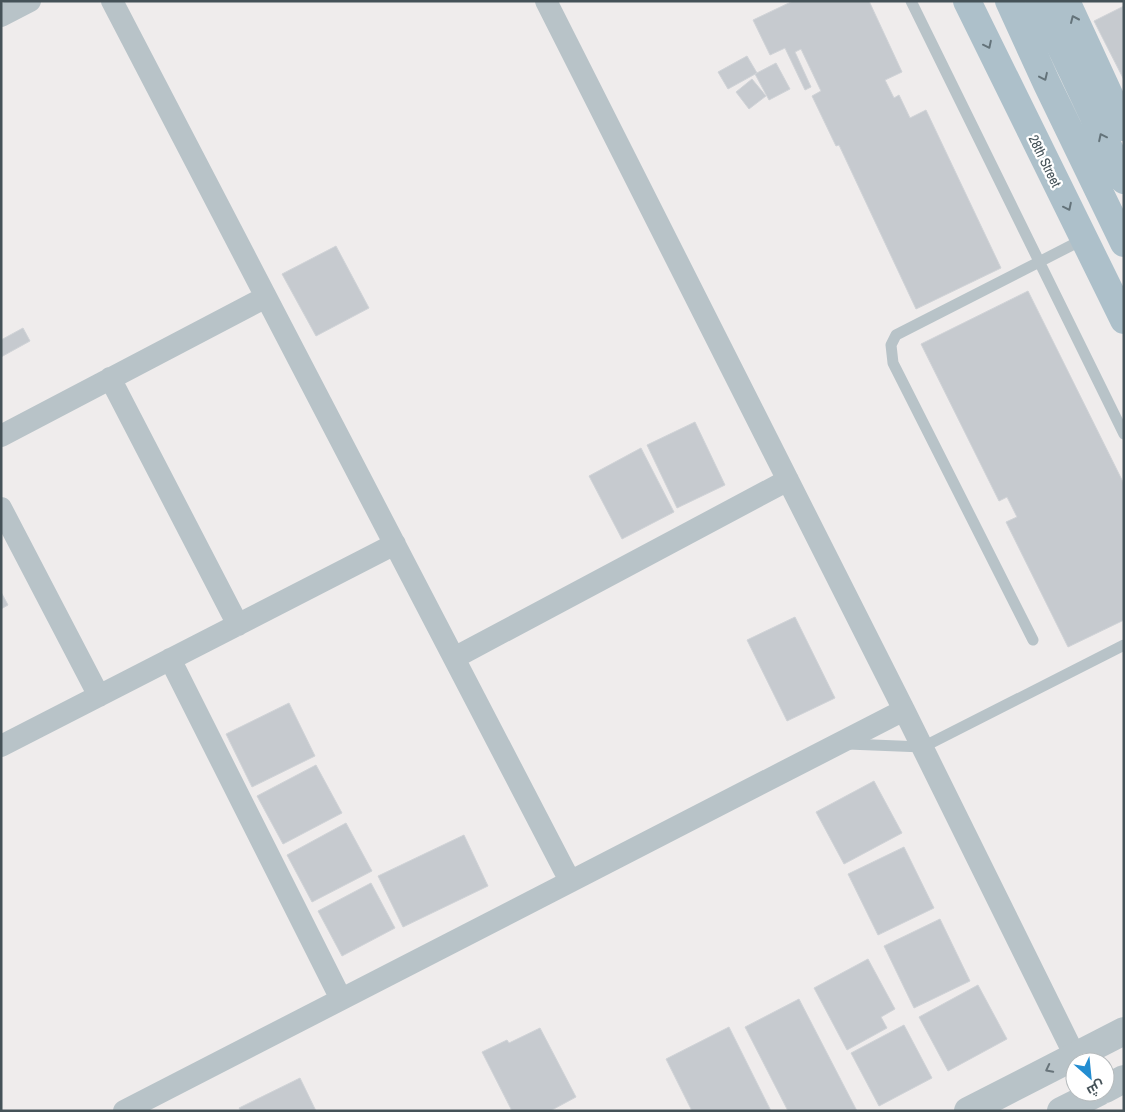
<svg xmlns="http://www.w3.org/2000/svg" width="1125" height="1112" font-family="'Archivo Narrow',Cairo,sans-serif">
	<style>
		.building { fill: #c6cacf; stroke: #d0d3d7 }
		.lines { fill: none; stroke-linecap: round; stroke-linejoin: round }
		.service { stroke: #b8c3c8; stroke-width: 11 }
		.minor { stroke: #b8c3c8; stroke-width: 22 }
		.tertiary { stroke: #b8c3c8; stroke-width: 28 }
		.primary { stroke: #adc0ca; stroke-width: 28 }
		.oneway { stroke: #64737a }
		.oneway2 { stroke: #68747a }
		.labels { text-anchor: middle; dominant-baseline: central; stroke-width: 4.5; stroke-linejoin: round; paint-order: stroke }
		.street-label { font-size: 14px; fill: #455258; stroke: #fff }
	</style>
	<rect width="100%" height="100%" fill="#efecec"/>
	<!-- building -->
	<path class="building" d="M793,1h76l33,71 -17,8 9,18 5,-3 11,23 16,-8 75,158 -85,41 -77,-164 -3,1 -24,-50 9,-5 -20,-42 -6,3 16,35 -6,3 -20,-42 -15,7 -17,-35z
		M1124,6v74l-30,-59z
		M747,56l10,17 -29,16 -10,-17z
		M776,63l14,26 -21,11 -14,-26z
		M752,79l14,17 -17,13 -13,-17z
		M336,246l33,62 -53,28 -34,-62z
		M1028,291l96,193v136l-56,27 -62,-125 11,-5 -10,-20 -8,4 -78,-157z
		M23,328l7,13 -29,16v-17z
		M695,422l30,63 -48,23 -30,-63z
		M641,448l33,64 -52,27 -33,-63z
		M1,592l7,13 -7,4z
		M795,617l40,81 -48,23 -40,-81z
		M289,703l26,53 -63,31 -26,-53z
		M316,765l26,48 -59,31 -26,-48z
		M874,781l28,52 -58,31 -28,-52z
		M346,823l26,48 -60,31 -25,-47z
		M464,835l24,51 -85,41 -25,-51z
		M904,847l30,61 -56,27 -30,-61z
		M371,883l24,45 -53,28 -24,-45z
		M940,919l30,62 -56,27 -30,-62z
		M868,959l27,50 -14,8 6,11 -40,22 -33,-62z
		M978,985l29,54 -59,32 -29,-54z
		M799,999l58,112h-69l-43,-84z
		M904,1025l28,53 -53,28 -28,-53z
		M729,1027l42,84h-79l-26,-52z
		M540,1028l36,69 -26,14h-38l-30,-59 25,-12 2,3z
		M300,1078l16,33h-75l-2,-3z"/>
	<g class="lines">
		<!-- service -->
		<path class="service" d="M911,1l213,433
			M1033,640l-140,-277 -2,-18 5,-10 188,-96
			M848,744l75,3 201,-102"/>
		<!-- minor -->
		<path class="minor" d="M112,1l458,880
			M546,1l358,709 171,346
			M1,16l29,-15
			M110,378l128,247
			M1,436l265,-139
			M1,508l98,188
			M454,658l334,-178
			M170,659l171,340
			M1,746l394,-202
			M124,1111l780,-401"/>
		<!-- tertiary -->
		<path class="tertiary" d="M1105,1089l19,-10
			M968,1111l156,-80
			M1061,1111l38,-19"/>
		<!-- primary -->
		<path class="primary" d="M967,1l157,319
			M1009,1l38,83 77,159
			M1039,1l85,179
			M1066,1l58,126"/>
	</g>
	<!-- one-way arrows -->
	<defs><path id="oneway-chevron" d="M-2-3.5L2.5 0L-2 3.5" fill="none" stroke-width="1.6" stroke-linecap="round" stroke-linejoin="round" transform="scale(1.25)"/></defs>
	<g class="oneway">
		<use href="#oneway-chevron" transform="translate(1074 19) rotate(-114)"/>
		<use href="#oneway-chevron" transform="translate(988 45) rotate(64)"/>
		<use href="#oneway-chevron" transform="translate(1044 77) rotate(65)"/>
		<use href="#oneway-chevron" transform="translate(1102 137) rotate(-116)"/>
		<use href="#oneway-chevron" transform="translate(1068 207) rotate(64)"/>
	</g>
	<use class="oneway2" href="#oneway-chevron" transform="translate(1049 1069) rotate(153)"/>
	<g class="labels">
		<!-- street labels -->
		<g class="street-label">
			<text transform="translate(1045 161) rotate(64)">28th Street</text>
		</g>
	</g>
	<!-- border -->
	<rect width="1125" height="1112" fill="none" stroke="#455258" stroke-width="5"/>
	<!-- north arrow -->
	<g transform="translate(1090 1077) rotate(153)"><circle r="24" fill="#ffffff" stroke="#b5babc"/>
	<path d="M0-4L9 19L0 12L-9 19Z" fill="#238dd1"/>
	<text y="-8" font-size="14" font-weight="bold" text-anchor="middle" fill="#455258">ش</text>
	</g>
</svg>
